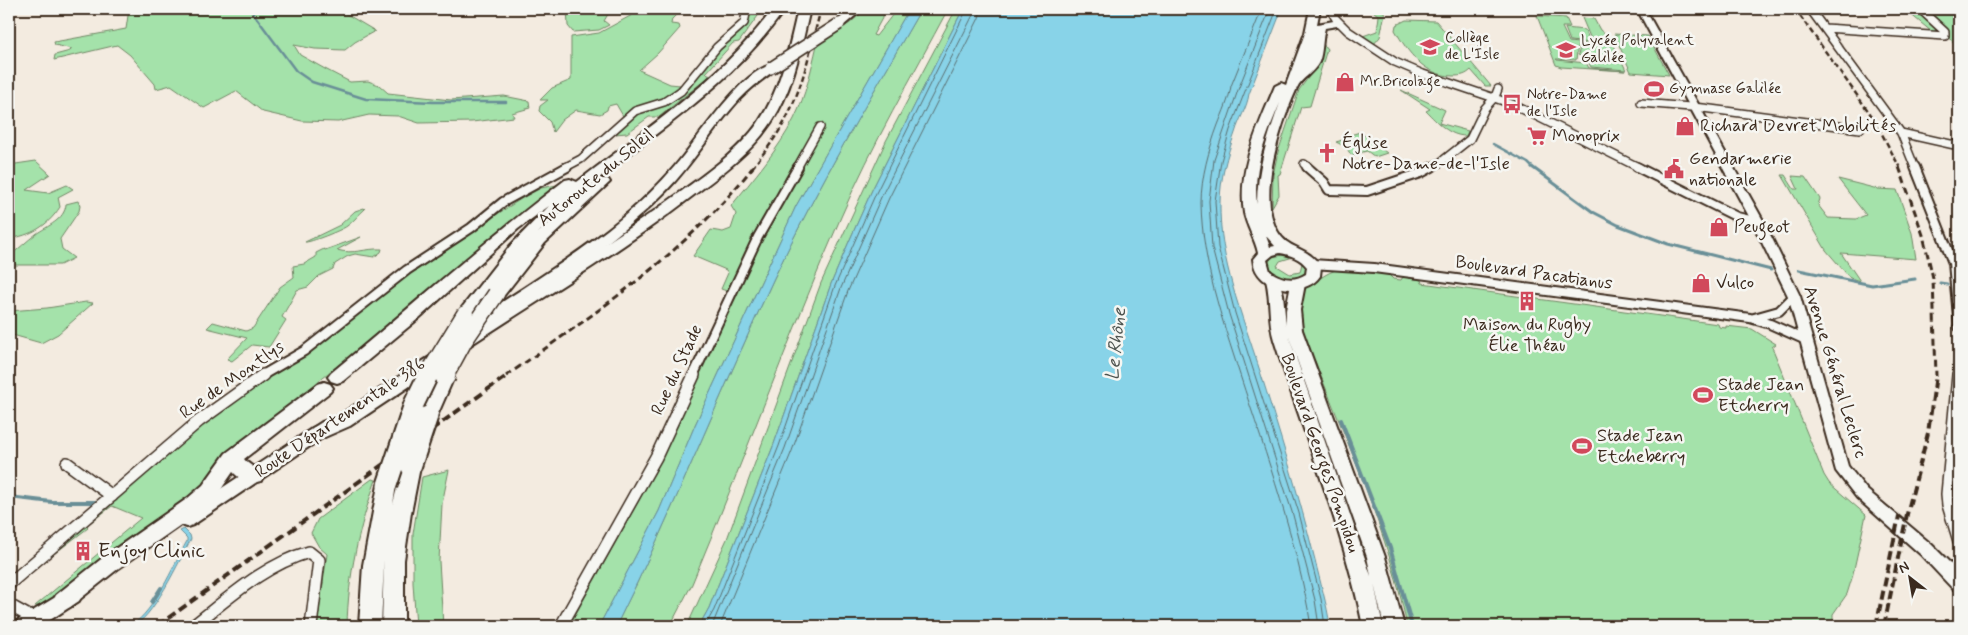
<svg xmlns="http://www.w3.org/2000/svg" width="1968" height="635" font-family="Mynerve,sans-serif">
	<style>
		.green { fill: #a4e2aa; stroke: #708664; fill-rule: evenodd }
		.water { fill: #88d3e8; stroke: #698f97 }
		.lines { fill: none; stroke-linecap: round; stroke-linejoin: round }
		.shore { stroke: #5a6e6f; stroke-width: 1 }
		.stream-far2 { stroke: #698f97; stroke-width: 2.5 }
		.stream-far1 { stroke: #698f97; stroke-width: 3 }
		.stream { stroke: #698f97; stroke-width: 4 }
		.minor-far2-casing { stroke: #3b2a1e; stroke-width: 10 }
		.minor-far1-casing { stroke: #3b2a1e; stroke-width: 12 }
		.minor-casing { stroke: #3b2a1e; stroke-width: 14 }
		.secondary-casing { stroke: #3b2a1e; stroke-width: 4 }
		.primary-casing { stroke: #3b2a1e; stroke-width: 4 }
		.trunk-casing { stroke: #3b2a1e; stroke-width: 4 }
		.motorway-casing { stroke: #3b2a1e; stroke-width: 4 }
		.minor-far2 { stroke: #f6f6f2; stroke-width: 7 }
		.minor-far1 { stroke: #f6f6f2; stroke-width: 8 }
		.minor { stroke: #f6f6f2; stroke-width: 11 }
		.secondary { fill: #f6f6f2; fill-rule: evenodd }
		.primary { fill: #f6f6f2; fill-rule: evenodd }
		.trunk { fill: #f6f6f2; fill-rule: evenodd }
		.motorway { fill: #f6f6f2; fill-rule: evenodd }
		.rail-far2 { stroke: #3b2a1e; stroke-width: 2.5; stroke-dasharray: 5.5 3; stroke-linecap: butt }
		.rail-far1 { stroke: #3b2a1e; stroke-width: 3; stroke-dasharray: 7 4; stroke-linecap: butt }
		.rail { stroke: #3b2a1e; stroke-width: 4; stroke-dasharray: 9 4.5; stroke-linecap: butt }
		.primary-bridge-casing { stroke: #3b2a1e; stroke-width: 14; stroke-linecap: butt }
		.motorway-bridge-far1-casing { stroke: #3b2a1e; stroke-width: 19; stroke-linecap: butt }
		.motorway-bridge-casing { stroke: #3b2a1e; stroke-width: 23; stroke-linecap: butt }
		.primary-bridge { stroke: #f6f6f2; stroke-width: 11 }
		.motorway-bridge-far1 { stroke: #f6f6f2; stroke-width: 16 }
		.motorway-bridge { stroke: #f6f6f2; stroke-width: 19 }
		.labels { text-anchor: middle; dominant-baseline: central; stroke-width: 5; stroke-linejoin: round; paint-order: stroke }
		.far-poi-label { font-size: 15px; fill: #3b2a1e; stroke: #f6f6f2; text-anchor: start }
		.poi-label { font-size: 18px; fill: #3b2a1e; stroke: #f6f6f2; text-anchor: start }
		.street-label { font-size: 18px; fill: #3b2a1e; stroke: #f6f6f2 }
		.water-label { font-size: 19px; font-style: italic; fill: #4e5450; stroke: #f6f6f2 }
		.near-poi-label { font-size: 21px; fill: #3b2a1e; stroke: #f6f6f2; text-anchor: start }
	</style>
	<rect width="100%" height="100%" fill="#f3ebe0"/>
	<filter id="ink" filterUnits="userSpaceOnUse"><feTurbulence type="fractalNoise" baseFrequency=".02" numOctaves="2"/><feDisplacementMap in="SourceGraphic" scale="10" xChannelSelector="R" yChannelSelector="G"/><feConvolveMatrix kernelMatrix="1 2 1 2 8 2 1 2 1" color-interpolation-filters="sRGB"/></filter>
	<g filter="url(#ink)">
		<!-- green -->
		<path class="green" d="M129,9h209l37,22 -20,11 -10,8 -30,-1 -21,-4 6,10 25,14 25,13 18,-1 11,4 9,8 63,7 53,-4 25,5 1,7 -18,5 2,4 -42,5 -53,1 -21,-7 -29,-1 -31,7 -36,-1 -39,-9 -27,-21 -32,17 -33,-23 -15,4 -1,-5 -25,-29 -13,-10 -63,15 1,-5 15,-4 2,-2 -17,-4 -1,-3 72,-13z
			M567,9h44l-7,12 5,4 -10,5 -26,2 -5,-6z
			M643,9h39l-10,10 -1,5 8,1 1,3 -22,25 -19,17 31,14 10,1 -15,13 -29,10 -13,8 -7,-12 -8,2 -1,4 -7,4 -24,-4 -14,10 -9,12 -3,-10 -11,-11 1,-5 8,-6h-8l12,-12 19,-8v-43l28,-4z
			M750,9h13l-24,33 -6,1 -27,30 5,2 -52,42h-10l-22,16 -12,1 14,-16 12,-7 38,-15 44,-50 25,-21z
			M866,9h21l-14,26 3,1 21,-27h12l-113,197 -101,219 -36,86 -60,115h-30l85,-153 81,-179 -14,-5 7,-16 -2,-3 -33,-14 18,-26 12,2 8,-3 5,-15 -5,-8c22,-27 47,-56 63,-87 12,-24 17,-49 23,-74l33,-22z
			M921,9h27c-36,68 -76,136 -107,208 -53,121 -98,245 -149,367l-22,42h-54c57,-114 104,-233 158,-348 44,-93 96,-180 147,-269z
			M956,9h7l-91,181 -24,54 -17,40 -57,160 -65,164 -10,18h-12l40,-87 94,-256 65,-142z
			M1366,9h13l6,4 -5,24 -7,8 -13,-8 17,-6 2,-15 -6,-5z
			M1849,9h69l26,24 -12,-1 -23,-19z
			M1922,9h37v37l-12,-9z
			M1537,16l29,2 4,9h-8l7,15 9,1 -2,17 -20,-1 1,1 29,3 3,5 36,3 -64,-4 -5,-2z
			M1582,18l12,1 6,11 11,9 15,31 -35,-3 -5,-9 -8,-3 3,-11h12z
			M1406,20l30,1 55,65h-6l-14,-16c-5,5 -10,6 -18,6 -28,0 -45,-23 -58,-46l1,-5z
			M1565,28l20,2 6,13 -21,-2z
			M1614,34l34,2 21,39 -38,-3z
			M1322,43l5,6 -17,57 -9,1 -21,67 -2,1 1,20 -7,12 1,-32 5,-23 21,-62 21,-28z
			M1401,90l44,20 -6,13 29,8 -2,5c-17,0 -29,-14 -40,-25l4,-2z
			M1360,132l27,21 -12,4 -8,-6 -16,4 -5,-8 -10,-5 13,-4 -2,-2z
			M36,161l14,13 -24,16 22,3 19,-8 6,4 -15,8 2,10c-13,20 -29,28 -51,32v-74z
			M1782,175h3l9,14h4l-6,-13 13,1 15,22 -2,6 10,13 28,1 10,-4 -28,-36 40,10 19,1 15,43 4,26 -75,-6 19,28 -10,-3 -24,-28z
			M557,185l-55,43 -107,94 -72,55 -40,35 -50,36 -37,49 -141,103 -14,6h-6l106,-88 -29,-12 -26,20 2,2 -63,48 178,-155 47,-33 48,-30 95,-75 73,-49 58,-37 17,-9z
			M78,201l2,5 -1,5 -19,28 2,10 12,9 -14,7h-51v-8c9,-8 18,-16 27,-23 11,-8 29,-14 30,-30z
			M364,208l1,1c-6,5 -12,13 -18,17 -5,4 -38,17 -42,16l35,-17 15,-14z
			M361,237l-24,13c17,5 28,-2 45,-1l-1,3 -7,5 -19,-3 -7,2 -13,8 -2,5 -14,7 -11,11 -11,3 -15,27 4,3 -17,27 -17,-2 -20,16 -5,-2 20,-21 -40,-10 6,-6 33,9 7,-3 27,-41 14,-10 -1,-11 11,-2 12,-7v-4l8,-4 1,1z
			M1289,254l6,2 12,9c2,21 -35,16 -39,-2l4,-6zM1293,257l9,6 -2,9 -10,2 -13,-8 3,-5z
			M1340,269l47,4 6,6 8,1 2,-3 18,3 1,3 296,41 1,3 7,1v-2l26,3 24,15 -4,3 52,128 5,8 37,32 -14,63 -5,16 -14,20v12h-426c-18,-91 -58,-178 -92,-265l-7,-8 -11,-28 5,-36c14,-6 23,-17 38,-20z
			M86,302l7,1 -35,31 -17,9 -32,-9v-23l38,-3z
			M449,470l-7,34 -3,57 4,65h-27l-3,-43v-49l9,-57z
			M372,479l4,1c-17,47 -28,96 -29,146h-30l10,-72 -8,-7 -8,-14 7,-14z"/>
		<!-- water -->
		<path class="water" d="M909,9h12c-51,89 -103,176 -147,269 -54,115 -101,234 -158,348h-17l60,-115 36,-86 101,-219z
			M963,9h319l-33,85c-2,14 -10,25 -14,39 -8,22 -15,46 -15,70 -1,57 22,111 39,165 20,63 40,127 56,192 5,22 12,44 15,66h-631l10,-18 65,-164 57,-160 17,-40 24,-54z
			M184,529l6,6 1,4c-10,18 -40,85 -60,87 25,-17 41,-58 56,-85v-3l-7,-7z"/>
		<g class="lines">
			<!-- shore -->
			<path class="shore" d="M1262,9l-31,77c-2,14 -8,26 -13,39 -9,24 -17,52 -17,78 1,59 21,116 39,172 27,83 57,165 71,251
				M1270,9l-32,81 -24,70 -5,41 3,47 17,66 64,201 22,85 4,26
				M1277,9l-47,121 -9,31 -6,40 3,46 17,66 64,200 22,86 4,27
				M705,626l9,-16 65,-164 56,-160 41,-93 91,-184
				M712,626l73,-178 56,-160 41,-93 91,-180 1,-6
				M720,626l72,-175 56,-160 41,-93 90,-180 2,-9"/>
			<!-- stream-far2 -->
			<path class="stream-far2" d="M250,9l46,62 16,11 54,17 67,3h73
				M1493,144l35,19 5,5"/>
			<!-- stream-far1 -->
			<path class="stream-far1" d="M1532,167l61,45 25,13 50,19 103,26
				M1799,270l73,15 43,-6
				M1940,283l7,1"/>
			<!-- stream -->
			<path class="stream" d="M1341,420l49,128 22,78
				M9,497l43,5h43
				M152,602l9,-14"/>
			<defs>
				<path id="minor-far2" d="M1330,9l6,10 12,12 47,31 28,12 89,30 128,64
					M1810,9l91,124 14,35
					M1825,28l120,8v-4l-25,-23
					M1641,103l62,5 157,21
					M1901,133l58,13
					M1304,164l5,4
					M564,168l17,-9 54,-48 29,-9 17,-11 36,-44 27,-24 3,-14
					M797,168l23,-41
					M1430,168l11,-6 29,-23 15,-31 10,-11 3,-8"/>
				<path id="minor-far1" d="M1307,167l17,15 5,8 38,1 54,-18 11,-6
					M1637,167l100,50 21,5
					M1915,167l38,96 6,64
					M1312,264l62,4 376,50 20,6 38,17
					M1754,318l25,-7 15,-15
					M261,376l43,-25 103,-81 64,-42 32,-26 64,-35
					M693,376l65,-139 40,-70
					M1958,376l1,-16"/>
				<path id="minor" d="M1958,375l-11,119 1,11 11,36
					M67,463l45,33
					M9,584l190,-163 64,-46
					M9,605l38,21
					M193,626c36,-28 71,-61 116,-74l10,8 -8,66
					M561,626l95,-169 38,-82"/>
				<path id="secondary" d="M1637,9h8l119,213 36,74 48,170 19,24 64,54 26,26 2,3v18l-6,-2 -33,-35 -63,-56 -21,-27 -48,-175 -36,-74z"/>
				<path id="primary" d="M852,9h11l-20,17h-8l-1,-2 1,-2z
					M1310,9h10l-3,15 22,-4 5,3 -1,2 -18,3c-3,11 -2,24 -6,34 -5,11 -18,16 -22,26 -16,35 -41,109 -19,144 10,18 30,14 43,35l-1,9c-14,22 -65,16 -67,-17l5,-6c-3,-14 -11,-26 -14,-40 -7,-44 15,-88 31,-127l6,-3 5,2 19,-52zM1280,103c-12,33 -23,65 -23,101 -5,-35 10,-70 23,-101zM1266,236l9,10 -5,1zM1280,253c11,2 20,5 27,14l-1,7c-12,8 -25,5 -36,-3l-3,-11 6,-5z
					M771,65l6,3 -2,2c-12,9 -25,18 -35,29 -27,29 -46,64 -74,92 -47,48 -104,85 -160,123h-10l-2,-4 2,-4c63,-41 130,-82 179,-140 22,-25 65,-94 96,-101z
					M328,420l6,2 2,4 -2,4 -141,95 -6,2 -6,-2 -3,-5 3,-5 141,-93z
					M72,587l7,2 3,6 -3,6 -38,25h-26l3,-6z"/>
				<path id="trunk" d="M1273,275l5,2 5,17 3,31v-15l5,-26 2,-3h10l2,3 -5,26 2,20 83,227 19,69h-20l-10,-42 9,42h-20c-20,-98 -59,-190 -89,-286 -6,-19 -3,-40 -8,-60l2,-3zM1288,334l79,223 4,19z"/>
				<path id="motorway" d="M773,9h12c-52,74 -118,115 -187,170h10l2,3 -65,61 -43,55 -6,1 -6,-1 -2,-4c-8,10 -14,28 -29,24l-2,-4 53,-68 39,-40 -31,23 -100,90 -75,62 -6,2 -6,-2 -3,-4 3,-4c78,-64 153,-132 234,-193l5,-1 7,3c71,-55 141,-99 196,-173zM597,180l-60,54 26,-25z
					M798,9h12c-9,39 -17,81 -39,114 -21,31 -52,53 -81,75 -70,54 -147,99 -221,148l-6,2 -6,-2 -2,-4 2,-4c75,-49 153,-94 225,-147 27,-20 57,-41 76,-68 23,-34 31,-75 40,-114z
					M437,354l6,2 2,4 -2,4 -93,62 -32,14 -6,-2 -3,-5 3,-5 26,-12 93,-60z
					M445,371l6,2 3,4 -17,39 -3,5 -6,2 -6,-2 -3,-5 17,-39 3,-4z
					M324,382l6,2 3,4 -3,4 -86,67c6,8 15,9 19,17l-2,5c-10,3 -21,-1 -28,-9l-16,23 -15,15 -83,58 -49,39 -7,3 -7,-3 -3,-6 3,-6 49,-39 83,-58 15,-13 23,-32 92,-69z
					M411,460l7,2 2,5 -9,46 -7,47v66h-22l2,-66 -3,66h-22l4,-61 15,-80 2,-5 7,-3 7,3 2,5 -3,19 9,-37 2,-5z"/>
			</defs>
			<!-- minor-far2 casing -->
			<use href="#minor-far2" class="minor-far2-casing"/>
			<!-- minor-far1 casing -->
			<use href="#minor-far1" class="minor-far1-casing"/>
			<!-- minor casing -->
			<use href="#minor" class="minor-casing"/>
			<!-- secondary casing -->
			<use href="#secondary" class="secondary-casing"/>
			<!-- primary casing -->
			<use href="#primary" class="primary-casing"/>
			<!-- trunk casing -->
			<use href="#trunk" class="trunk-casing"/>
			<!-- motorway casing -->
			<use href="#motorway" class="motorway-casing"/>
			<!-- minor-far2 -->
			<use href="#minor-far2" class="minor-far2"/>
			<!-- minor-far1 -->
			<use href="#minor-far1" class="minor-far1"/>
			<!-- minor -->
			<use href="#minor" class="minor"/>
			<!-- secondary -->
			<use href="#secondary" class="secondary"/>
			<!-- primary -->
			<use href="#primary" class="primary"/>
			<!-- trunk -->
			<use href="#trunk" class="trunk"/>
			<!-- motorway -->
			<use href="#motorway" class="motorway"/>
			<!-- rail-far2 -->
			<path class="rail-far2" d="M1795,9l79,110 26,49
				M752,168c15,-19 31,-39 40,-62 14,-31 20,-65 29,-97"/>
			<!-- rail-far1 -->
			<path class="rail-far1" d="M1899,167l24,68 10,43 3,98
				M506,376c88,-62 180,-123 247,-209"/>
			<!-- rail -->
			<path class="rail" d="M157,626l351,-251
				M1876,626l23,-110
				M1884,626l23,-112 21,-81 8,-58"/>
			<defs>
				<path id="primary-bridge" d="M771,68l68,-44"/>
				<path id="motorway-bridge-far1" d="M427,376l38,-62
					M445,376l19,-35 32,-47"/>
				<path id="motorway-bridge" d="M445,377l1,-2
					M411,467l17,-51
					M387,485l27,-81 14,-29"/>
			</defs>
			<!-- primary-bridge casing -->
			<use href="#primary-bridge" class="primary-bridge-casing"/>
			<!-- motorway-bridge-far1 casing -->
			<use href="#motorway-bridge-far1" class="motorway-bridge-far1-casing"/>
			<!-- motorway-bridge casing -->
			<use href="#motorway-bridge" class="motorway-bridge-casing"/>
			<!-- primary-bridge -->
			<use href="#primary-bridge" class="primary-bridge"/>
			<!-- motorway-bridge-far1 -->
			<use href="#motorway-bridge-far1" class="motorway-bridge-far1"/>
			<!-- motorway-bridge -->
			<use href="#motorway-bridge" class="motorway-bridge"/>
		</g>
	</g>
	<!-- icons -->
	<defs>
		<symbol id="school-bare" viewBox="-9 -9 18 18"><path d="M0-5L7-2L0 1L-7-2ZM-4 1L0 2.5L4 1V4Q0 6-4 4Z" fill="#d1495b" stroke="#f6f6f2" stroke-width="2.5" paint-order="stroke"/></symbol>
		<symbol id="shop-bare" viewBox="-9 -9 18 18"><path d="M-5-2.5h2.3a2.7 3.5 0 0 1 5.4 0H5L5.5 6h-11ZM-1.5-2.5h3a1.5 2.3 0 0 0-3 0Z" fill="#d1495b" stroke="#f6f6f2" stroke-width="2.5" paint-order="stroke"/></symbol>
		<symbol id="stadium-bare" viewBox="-9 -9 18 18"><path d="M0-5a6.5 5 0 1 0 0 10a6.5 5 0 1 0 0-10ZM-3.5-1.8h7v3.6h-7Z" fill="#d1495b" stroke="#f6f6f2" stroke-width="2.5" paint-order="stroke"/></symbol>
		<symbol id="bus-bare" viewBox="-9 -9 18 18"><path d="M-5-6H5V4H4V6H2V4H-2V6H-4V4H-5ZM-3.5-4V0h7V-4ZM-3.5 1.2v1.5H-2V1.2ZM2 1.2v1.5H3.5V1.2Z" fill="#d1495b" stroke="#f6f6f2" stroke-width="2.5" paint-order="stroke"/></symbol>
		<symbol id="supermarket-bare" viewBox="-9 -9 18 18"><path d="M-6-5.5h2.5l.6 2H6L4.5 2H-2.5L-4.4-4H-6ZM-1.5 3.2a1.3 1.3 0 1 0 .1 0ZM3 3.2a1.3 1.3 0 1 0 .1 0Z" fill="#d1495b" stroke="#f6f6f2" stroke-width="2.5" paint-order="stroke"/></symbol>
		<symbol id="church-bare" viewBox="-9 -9 18 18"><path d="M-1.2-6h2.4v3.5h3.3v2.4h-3.3V6h-2.4V-.1h-3.3v-2.4h3.3Z" fill="#d1495b" stroke="#f6f6f2" stroke-width="2.5" paint-order="stroke"/></symbol>
		<symbol id="civic-bare" viewBox="-9 -9 18 18"><path d="M-.6-6.5H3V-4.5H.6V-3L4-1V1h2V6H-6V1h2V-1L-.6-3ZM-1.2 2.5V6h2.4V2.5Z" fill="#d1495b" stroke="#f6f6f2" stroke-width="2.5" paint-order="stroke"/></symbol>
		<symbol id="building-bare" viewBox="-9 -9 18 18"><path d="M-4-6H4V6H1V3H-1V6H-4ZM-2.5-4.3h1.7v1.8h-1.7ZM.8-4.3h1.7v1.8H.8ZM-2.5-1h1.7V.8h-1.7ZM.8-1h1.7V.8H.8Z" fill="#d1495b" stroke="#f6f6f2" stroke-width="2.5" paint-order="stroke"/></symbol>
	</defs>
	<g fill-rule="evenodd">
		<use href="#school-bare" x="1416" y="33" width="28" height="28"/>
		<use href="#school-bare" x="1552" y="36" width="28" height="28"/>
		<use href="#shop-bare" x="1331" y="68" width="28" height="28"/>
		<use href="#stadium-bare" x="1640" y="75" width="28" height="28"/>
		<use href="#bus-bare" x="1498" y="90" width="28" height="28"/>
		<use href="#shop-bare" x="1671" y="112" width="28" height="28"/>
		<use href="#supermarket-bare" x="1523" y="122" width="28" height="28"/>
		<use href="#church-bare" x="1313" y="139" width="28" height="28"/>
		<use href="#civic-bare" x="1660" y="155" width="28" height="28"/>
		<use href="#shop-bare" x="1705" y="213" width="28" height="28"/>
		<use href="#shop-bare" x="1687" y="269" width="28" height="28"/>
		<use href="#building-bare" x="1513" y="287" width="28" height="28"/>
		<use href="#stadium-bare" x="1689" y="381" width="28" height="28"/>
		<use href="#stadium-bare" x="1568" y="432" width="28" height="28"/>
		<use href="#building-bare" x="69" y="537" width="28" height="28"/>
	</g>
	<g class="labels">
		<!-- far-poi labels -->
		<g class="far-poi-label">
			<text x="1445" y="38">Collège<tspan x="1445" dy="17">de L'Isle</tspan></text>
			<text x="1581" y="41">Lycée Polyvalent<tspan x="1581" dy="17">Galilée</tspan></text>
			<text x="1360" y="82">Mr.Bricolage</text>
			<text x="1669" y="89">Gymnase Galilée</text>
			<text x="1527" y="95">Notre-Dame<tspan x="1527" dy="17">de l'Isle</tspan></text>
		</g>
		<!-- poi labels -->
		<g class="poi-label">
			<text x="1700" y="126">Richard Devret Mobilités</text>
			<text x="1552" y="136">Monoprix</text>
			<text x="1342" y="143">Église<tspan x="1342" dy="21">Notre-Dame-de-l'Isle</tspan></text>
			<text x="1689" y="159">Gendarmerie<tspan x="1689" dy="21">nationale</tspan></text>
			<text x="1734" y="227">Peugeot</text>
			<text x="1716" y="283">Vulco</text>
			<text x="1527" y="325" text-anchor="middle">Maison du Rugby<tspan x="1527" dy="21">Élie Théau</tspan></text>
			<text x="1718" y="385">Stade Jean<tspan x="1718" dy="21">Etcherry</tspan></text>
			<text x="1597" y="436">Stade Jean<tspan x="1597" dy="21">Etcheberry</tspan></text>
		</g>
		<!-- street labels -->
		<g class="street-label">
			<text transform="translate(596 178) rotate(-39)">Autoroute du Soleil</text>
			<text transform="translate(1534 273) rotate(8)">Boulevard Pacatianus</text>
			<text transform="translate(677 370) rotate(-65)">Rue du Stade</text>
			<text transform="translate(1835 372) rotate(73)">Avenue Général Leclerc</text>
			<text transform="translate(232 380) rotate(-35)">Rue de Montlys</text>
			<text transform="translate(340 418) rotate(-34)">Route Départementale 386</text>
			<text transform="translate(1320 453) rotate(71)">Boulevard Georges Pompidou</text>
		</g>
		<!-- water labels -->
		<g class="water-label">
			<text transform="translate(1116 344) rotate(-84)">Le Rhône</text>
		</g>
		<!-- near-poi labels -->
		<g class="near-poi-label">
			<text x="98" y="551">Enjoy Clinic</text>
		</g>
	</g>
	<!-- margin -->
	<rect width="1968" height="635" fill="none" stroke="#f6f6f2" stroke-width="30"/>
	<rect x="15" y="15" width="1938" height="605" fill="none" stroke="#3b2a1e" stroke-width="2" filter="url(#ink)"/>
	<!-- north arrow -->
	<g transform="translate(1910 578) rotate(329)" stroke="#f6f6f2" stroke-width="4" paint-order="stroke">
	<path d="M0-4L9 19L0 12L-9 19Z" fill="#3b2a1e"/>
	<text y="-8" font-size="14" font-weight="bold" text-anchor="middle" fill="#3b2a1e">N</text>
	</g>
</svg>
